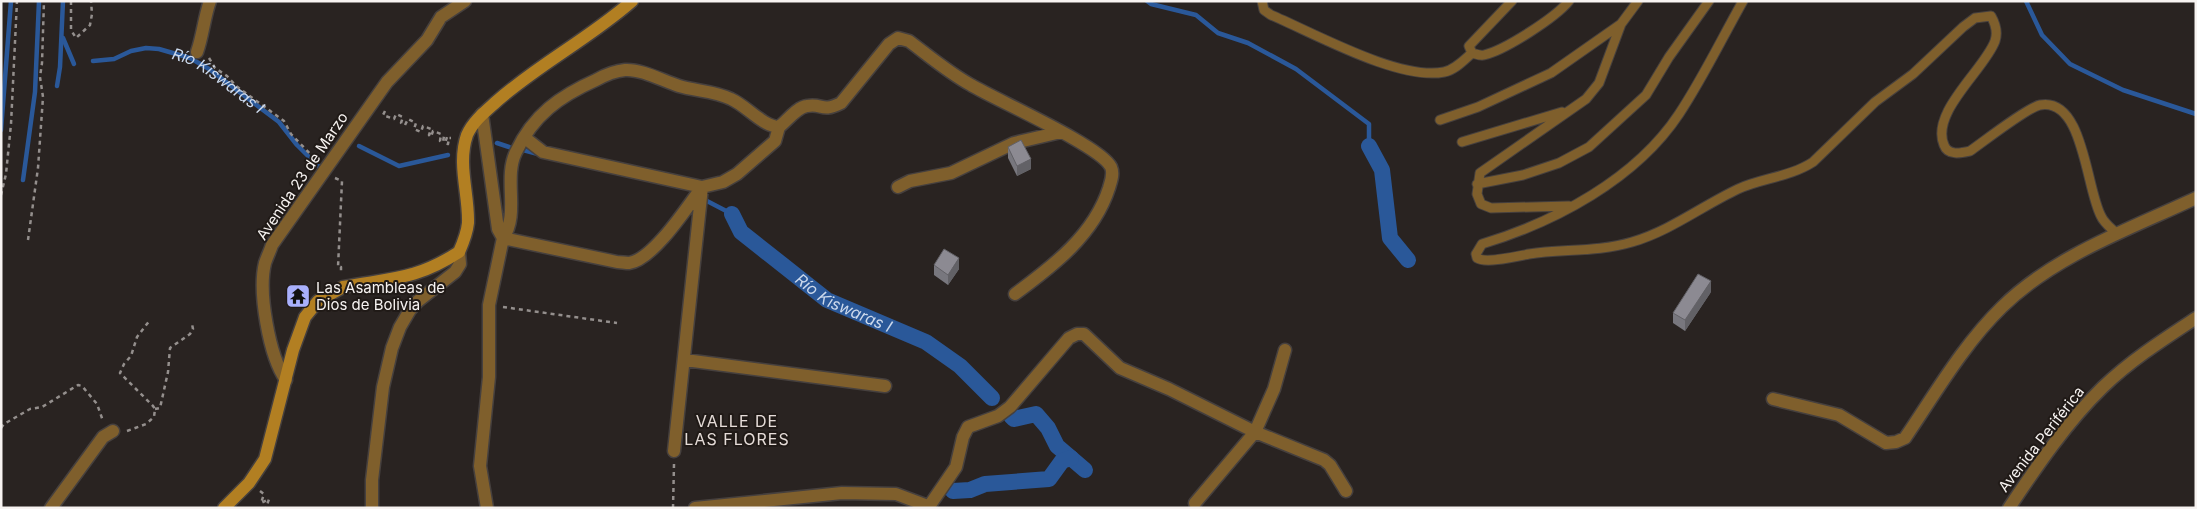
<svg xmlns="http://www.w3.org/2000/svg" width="2197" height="509" font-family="Inter,sans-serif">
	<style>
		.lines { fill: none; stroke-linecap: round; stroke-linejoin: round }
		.stream { stroke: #2a5899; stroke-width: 4.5 }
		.canal { stroke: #2a5899; stroke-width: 16 }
		.lane-casing { stroke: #46403e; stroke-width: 11 }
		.street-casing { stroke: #46403e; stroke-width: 15 }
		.secondary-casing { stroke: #46403e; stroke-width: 15 }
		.path { stroke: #948f8d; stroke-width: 2.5; stroke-dasharray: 4 4; stroke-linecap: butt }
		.lane { stroke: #7f5f2c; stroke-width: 9 }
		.street { stroke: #7f5f2c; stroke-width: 12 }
		.secondary { stroke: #b27f22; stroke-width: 12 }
		.wall { fill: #78777e }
		.shaded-wall { fill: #626166 }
		.building { fill: #8c8a92; stroke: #626166 }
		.labels { text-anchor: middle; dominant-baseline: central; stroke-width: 4; stroke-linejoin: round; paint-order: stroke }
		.street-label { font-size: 15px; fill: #f7f3f1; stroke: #201a17 }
		.poi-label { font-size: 15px; fill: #f7f3f1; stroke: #201a17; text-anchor: start }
		.water-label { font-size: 16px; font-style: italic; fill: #ccd9ec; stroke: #201a17 }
		.neighbourhood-label { font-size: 16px; letter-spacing: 1px; fill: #e5dcd8; stroke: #201a17 }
	</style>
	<rect width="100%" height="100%" fill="#292321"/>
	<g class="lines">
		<!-- stream -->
		<g class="stream">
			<path d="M1147,1l4,3 45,11 22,18 30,10 48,26 73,55v22"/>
			<path d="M2026,1l16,34 28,29 53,26 73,24"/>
			<path d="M63,38l11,26"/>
			<path id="s1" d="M93,61l21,-2 17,-8 15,-3 13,1 31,9 19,11 70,53 18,23 21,21 3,1"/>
			<path d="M57,86l3,-19 3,-66"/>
			<path d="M1,130l10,-129"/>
			<path d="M497,143l12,4"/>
			<path d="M359,146l40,20 49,-11"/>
			<path d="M523,150l15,4"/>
			<path d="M23,180l12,-88 4,-91"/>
			<path d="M707,201l25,13"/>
		</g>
		<!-- canal -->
		<g class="canal">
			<path d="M1369,146l13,24 8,68 18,22"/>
			<path id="s2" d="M732,214l9,18 86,68 99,42 34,24 32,32"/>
			<path d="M1011,416l3,3 22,-5 12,14 9,18 28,24"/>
			<path d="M953,491l17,-1 15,-6 64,-5 13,-18 9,-3"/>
		</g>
		<defs>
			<path id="lane" d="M1262,1l2,9 7,5c43,18 128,66 173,57 11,-2 20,-12 28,-19
				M1743,1c-21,37 -40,77 -64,113 -43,65 -124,108 -197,130l-6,10 1,4c9,6 41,-2 52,-4 34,-5 69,-2 103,-12 38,-11 70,-36 106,-53 24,-11 52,-12 75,-27l62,-60 38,-28 50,-47 12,-9 16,-2c4,7 7,16 4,25 -10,28 -65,71 -51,104 4,11 17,8 26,6 13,-9 58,-44 70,-46 44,-8 46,84 61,111 3,7 10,12 15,17
				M1472,53c4,1 8,3 12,2 21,-5 71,-37 85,-54
				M1472,53l-3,-7 43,-45
				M1440,120l38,-13 73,-34 70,-49
				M1462,142l100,-30
				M1477,184l46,-9 36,-12 30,-16 57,-52 23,-38 40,-56
				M1569,206l-78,2 -10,-4 -4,-10 3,-21 106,-74 13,-16 22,-59 17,-23"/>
			<path id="street" d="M197,52c6,-17 7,-34 13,-51
				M482,114l16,115 5,9 -14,67v72l-9,89 7,42
				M525,138l18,14 159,35 21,-5 14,-8 38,-33 4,-14
				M898,187l12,-6 41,-8 63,-30 47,-11
				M503,238c17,-24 0,-60 13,-86 17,-37 44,-56 80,-72 9,-5 18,-9 29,-10 17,-1 38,11 54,16 17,5 36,5 52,13 16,7 31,27 48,28 8,-6 18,-20 28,-21 16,-3 14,7 34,-3l48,-59 9,-6 11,3c20,15 40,32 62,44 25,15 130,61 140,82 3,7 0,14 -2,21 -15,47 -56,78 -94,106
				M503,238l114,24c4,0 8,1 12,1 24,-3 59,-57 73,-76
				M685,360l200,26
				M286,380c-17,-24 -28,-88 -21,-117 2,-6 5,-12 7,-18l115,-163 40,-42 14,-23 24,-16
				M1773,399l66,16 47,28 10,-1 9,-4c30,-44 58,-93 97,-131 53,-52 128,-78 194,-109
				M674,451l28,-264
				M1195,503l60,-71 19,-43 11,-39
				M51,508l52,-71 10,-6
				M372,508v-28l11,-93 9,-39 8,-21 10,-17 8,-9 37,-29 5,-8 -1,-12
				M695,508l147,-15 54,1 32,12
				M928,508l28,-41 7,-30 5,-10 30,-11 12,-9 59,-69 8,-4h7l36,34 49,21 86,43 69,28 6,5 16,26
				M2009,508c28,-42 58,-86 94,-121 28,-27 61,-48 93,-69"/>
			<path id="secondary" d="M224,508l25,-25 16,-24 28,-109 12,-33 13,-16 25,-14c48,-9 73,-7 116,-35 4,-9 8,-19 9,-29 1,-29 -11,-59 -1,-88 6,-14 19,-24 30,-34 42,-37 93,-63 135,-100"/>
		</defs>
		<!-- lane casing -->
		<use href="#lane" class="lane-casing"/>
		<!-- street casing -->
		<use href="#street" class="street-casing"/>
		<!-- secondary casing -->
		<use href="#secondary" class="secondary-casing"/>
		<!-- path -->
		<path class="path" d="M71,1v29l5,8 14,-13 2,-11 -1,-13
			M209,58l6,10 12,8 9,10 48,35 7,13 25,26
			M385,111l-2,4 11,4 2,-5 7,3 -2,6 4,2 3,-6 8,4 -2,6 7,3 2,-6 8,3 -2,6 2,2 2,-6 8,3 -1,7 3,1 1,-6 3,1 -2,6 3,1 1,-6h2
			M335,178l7,3 -4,86h3v6
			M1,195l5,-21 5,-50 6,-123
			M28,240l10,-72 5,-71 -3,-20 2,-14 2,-62
			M503,307l114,16
			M155,409l5,-1 8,-36 2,-24 20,-14 3,-5 -1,-5
			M1,428l3,-4 26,-15 12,-2 36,-22 4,1 15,18 6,17
			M127,431l19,-7 8,-7 1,-8 -2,-3 -33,-33 4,-9 7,-8 6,-19 13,-17
			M260,491l4,3 -3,9 8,-4 -3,9
			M673,508l1,-44"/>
		<!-- lane -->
		<use href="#lane" class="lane"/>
		<!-- street -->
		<use href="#street" class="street"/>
		<!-- secondary -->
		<use href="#secondary" class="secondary"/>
	</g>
	<!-- wall -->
	<path class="wall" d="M1008,147l23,22 -14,7 -9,-18z
		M934,265l25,4 -11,16 -14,-10z
		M1711,292l-26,39 -12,-8v-10z"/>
	<!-- shaded-wall -->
	<path class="shaded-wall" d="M1031,159v10l-14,7v-10z
		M959,258v11l-11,16v-10z
		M1711,281v11l-26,39v-11z"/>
	<!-- building -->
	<path class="building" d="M1021,140l10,19 -14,7 -9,-19z
		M944,249l15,9 -11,17 -14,-10z
		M1698,274l13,7 -26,39 -12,-7z"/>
	<!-- icons -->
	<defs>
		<symbol id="temple-square" viewBox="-11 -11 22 22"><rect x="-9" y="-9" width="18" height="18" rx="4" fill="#a9b0fc" stroke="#201a17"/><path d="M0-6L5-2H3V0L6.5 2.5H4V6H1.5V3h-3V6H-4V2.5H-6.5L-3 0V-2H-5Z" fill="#111"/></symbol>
	</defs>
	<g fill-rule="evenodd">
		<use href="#temple-square" x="284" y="282" width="28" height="28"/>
	</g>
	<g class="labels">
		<!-- street labels -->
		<g class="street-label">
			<text transform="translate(302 176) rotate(-56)">Avenida 23 de Marzo</text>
			<text transform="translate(2041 439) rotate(-52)">Avenida Periférica</text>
		</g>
		<!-- poi labels -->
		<g class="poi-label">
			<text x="316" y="287">Las Asambleas de<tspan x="316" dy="17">Dios de Bolivia</tspan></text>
		</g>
		<!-- water labels -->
		<g class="water-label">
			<text stroke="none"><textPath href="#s1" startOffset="136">Río Kiswaras I</textPath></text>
			<text stroke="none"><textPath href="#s2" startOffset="146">Río Kiswaras I</textPath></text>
		</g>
		<!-- neighbourhood labels -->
		<g class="neighbourhood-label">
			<text x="737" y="421">VALLE DE<tspan x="737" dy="18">LAS FLORES</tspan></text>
		</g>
	</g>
	<!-- border -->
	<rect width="2197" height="509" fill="none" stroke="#f7f3f1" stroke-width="5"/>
</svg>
